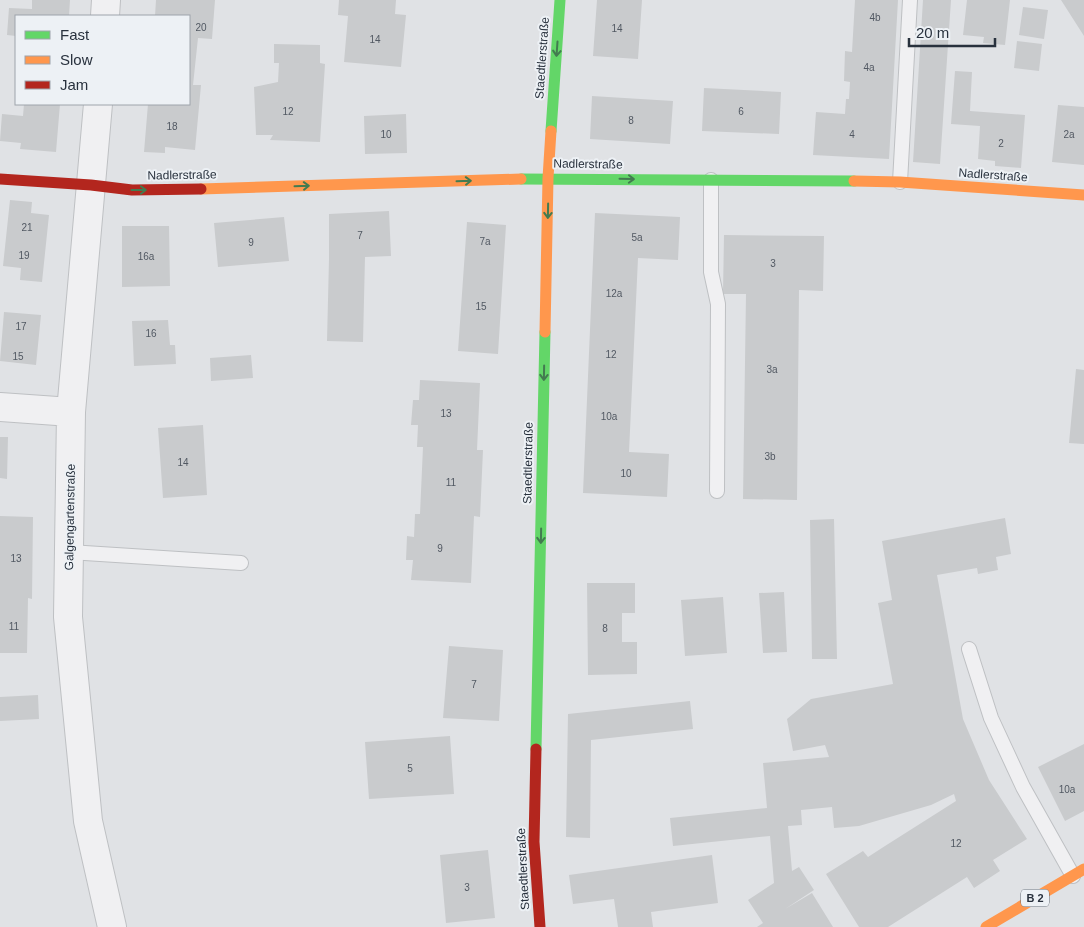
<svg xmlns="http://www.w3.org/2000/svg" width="1084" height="927" font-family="Arial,sans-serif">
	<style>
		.building { fill: #c9cbcd }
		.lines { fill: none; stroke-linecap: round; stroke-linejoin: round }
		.lane-casing { stroke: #bec0c3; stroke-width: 16 }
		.street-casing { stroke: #bec0c3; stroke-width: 30 }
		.lane { stroke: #f0f0f2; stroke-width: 14 }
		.street { stroke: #f0f0f2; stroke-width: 28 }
		.fast { stroke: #63d668; stroke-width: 11 }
		.slow { stroke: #ff974d; stroke-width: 11 }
		.jam { stroke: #b3261e; stroke-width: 11 }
		.oneway { stroke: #437b50 }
		.labels { text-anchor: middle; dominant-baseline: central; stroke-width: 4; stroke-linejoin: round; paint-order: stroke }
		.number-label { font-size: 10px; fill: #515862 }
		.shield { fill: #edf1f5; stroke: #636b74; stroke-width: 1 }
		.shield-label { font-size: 11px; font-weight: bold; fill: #28313d }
		.street-label { font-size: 12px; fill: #28313d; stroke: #edf1f5 }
	</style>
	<rect width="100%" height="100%" fill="#e0e2e5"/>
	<!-- building -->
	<path class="building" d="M32,0h38l-1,16h-53v20l-9,-1 2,-27 23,1z
		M156,0h59l-3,39 -14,-1 -5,47h8l-6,65 -30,-3v6l-21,-1 4,-48h41v-88h-34z
		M339,0h57l-1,14 11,1 -5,52 -57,-5 4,-46 -10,-1z
		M597,0h45l-4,59 -45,-3z
		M855,0h43l-9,159 -76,-4 3,-43 29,2 1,-15h3l1,-17 -6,-1 1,-30 7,1z
		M923,0h28l-11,164 -27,-2z
		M967,0h43l-5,45 -22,-2 1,-6 -21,-2z
		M1061,0h23v36z
		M1023,7l25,3 -4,29 -25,-4z
		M1017,41l25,3 -3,27 -25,-3z
		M274,44l46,1v18l5,1 -5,78 -50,-2 3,-5h-17l-2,-48 24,-5 1,-19h-5z
		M955,71l17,1 -2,39 55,4 -4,53 -26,-2v-5l-17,-2 2,-33 -29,-2z
		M704,88l77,4 -2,42 -77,-3z
		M592,96l81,5 -3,43 -80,-5z
		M24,104h36l-4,48 -36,-3 1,-6 -21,-2 2,-27 21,2z
		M1058,105l26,2v58l-32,-3z
		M406,114l1,39 -42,1 -1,-38z
		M10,200l22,2 -1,11 18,2 -7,67 -22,-2 1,-12 -18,-2z
		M389,211l2,45 -26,1 -2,85 -36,-1 2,-82v-45z
		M595,213l85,4 -2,43 -40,-2 -9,194 40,2 -2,43 -84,-4z
		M284,217l5,44 -71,6 -4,-44z
		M467,222l39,3 -8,129 -40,-3z
		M122,226h47l1,60 -48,1z
		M724,235l100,1 -1,55 -24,-1 -2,210 -54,-1 3,-205h-23z
		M4,312l37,3 -5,50 -36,-4z
		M168,320l2,25h5l1,19 -42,2 -2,-45z
		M251,355l2,23 -42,3 -1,-23z
		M1076,369l8,1v74l-15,-1z
		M420,380l60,3 -3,67h6l-3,67 -6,-1 -3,67 -60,-3 2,-20h-7l1,-24 7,1 1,-23h5l3,-67h-6l1,-22h-7l2,-25h6z
		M203,425l4,70 -44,3 -5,-70z
		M0,437h8l-1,42 -7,-1z
		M0,516l33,1 -1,82 -4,-1 -1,55h-27z
		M1005,518l6,36 -15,3 2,13 -20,4 -1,-6 -40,7 26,144 26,61 38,59 -34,21 7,11 -26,17 -7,-11 -79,50h-29l-33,-53 37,-23 5,6 17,-11 71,-45 -2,-7 -23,11 -72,21 -25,2 -2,-21 -31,3 1,15 -14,1 4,45 7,-4 15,23 -29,19 27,-16 21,34h-76l6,-4 -15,-23 26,-17 -4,-47 -97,10 -3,-28 97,-10 -4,-45 66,-6 -4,-12 -32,6 -6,-32 24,-20 82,-15 -15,-81 14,-3 -10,-59z
		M834,519l3,140h-25l-2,-139z
		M587,583h48v30h-13v29h15v32l-49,1z
		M784,592l3,60 -24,1 -4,-60z
		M723,597l4,56 -42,3 -4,-56z
		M449,646l54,4 -4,71 -56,-3z
		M38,695l1,24 -39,2v-24z
		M690,701l3,28 -102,11 -1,98 -24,-1 2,-123z
		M450,736l4,58 -85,5 -4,-57z
		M1084,744v67l-19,10 -27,-54z
		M488,850l7,68 -49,5 -6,-68z
		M712,855l6,48 -67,9 2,15h-35l-4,-28 -41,5 -4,-29z"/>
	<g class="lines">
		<defs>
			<path id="lane" d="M711,180v92l7,32 -1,187
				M900,182l10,-182
				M69,552l172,11
				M969,649l22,69 32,69 50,89"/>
			<path id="street" d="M105,16l1,-16
				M98,104l-27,308 -3,205 20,204 24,106
				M0,407l71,5"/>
		</defs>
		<!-- lane casing -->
		<use href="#lane" class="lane-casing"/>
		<!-- street casing -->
		<use href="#street" class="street-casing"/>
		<!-- lane -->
		<use href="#lane" class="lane"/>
		<!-- street -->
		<use href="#street" class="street"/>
		<!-- fast -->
		<path class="fast" d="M551,131l9,-131
			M521,179l333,2
			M536,749l9,-417"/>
		<!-- slow -->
		<path class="slow" d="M854,181l46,1 184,13
			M201,189l320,-10
			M545,332l3,-154 3,-47
			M986,927l98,-58"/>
		<!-- jam -->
		<path class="jam" d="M0,179l91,6 41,5 69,-1
			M536,749l-2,93 6,85"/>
	</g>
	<!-- one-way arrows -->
	<defs><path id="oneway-shaft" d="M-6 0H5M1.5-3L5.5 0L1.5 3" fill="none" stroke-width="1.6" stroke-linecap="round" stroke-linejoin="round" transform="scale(1.25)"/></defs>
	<g class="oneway">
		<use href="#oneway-shaft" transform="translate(557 49) rotate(94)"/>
		<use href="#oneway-shaft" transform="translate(627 179) rotate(1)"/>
		<use href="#oneway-shaft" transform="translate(464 181) rotate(-2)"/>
		<use href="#oneway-shaft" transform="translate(302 186) rotate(-2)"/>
		<use href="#oneway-shaft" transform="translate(139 190)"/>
		<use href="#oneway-shaft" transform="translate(548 211) rotate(91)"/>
		<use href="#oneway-shaft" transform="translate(544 373) rotate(91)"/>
		<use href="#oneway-shaft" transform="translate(541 536) rotate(91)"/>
	</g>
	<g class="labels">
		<!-- number labels -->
		<g class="number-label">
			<text x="875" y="17">4b</text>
			<text x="201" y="27">20</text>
			<text x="617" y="28">14</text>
			<text x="375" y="39">14</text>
			<text x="869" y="67">4a</text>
			<text x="288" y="111">12</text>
			<text x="741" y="111">6</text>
			<text x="631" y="120">8</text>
			<text x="172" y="126">18</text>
			<text x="386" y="134">10</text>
			<text x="852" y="134">4</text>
			<text x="1069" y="134">2a</text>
			<text x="1001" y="143">2</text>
			<text x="27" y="227">21</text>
			<text x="360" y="235">7</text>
			<text x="637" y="237">5a</text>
			<text x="485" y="241">7a</text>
			<text x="251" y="242">9</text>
			<text x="24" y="255">19</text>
			<text x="146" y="256">16a</text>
			<text x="773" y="263">3</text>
			<text x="614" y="293">12a</text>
			<text x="481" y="306">15</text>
			<text x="21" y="326">17</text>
			<text x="151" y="333">16</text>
			<text x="611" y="354">12</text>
			<text x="18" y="356">15</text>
			<text x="772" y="369">3a</text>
			<text x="446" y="413">13</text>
			<text x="609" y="416">10a</text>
			<text x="770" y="456">3b</text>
			<text x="183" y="462">14</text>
			<text x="626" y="473">10</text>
			<text x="451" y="482">11</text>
			<text x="440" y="548">9</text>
			<text x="16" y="558">13</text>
			<text x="14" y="626">11</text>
			<text x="605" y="628">8</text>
			<text x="474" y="684">7</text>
			<text x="410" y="768">5</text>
			<text x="1067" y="789">10a</text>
			<text x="956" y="843">12</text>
			<text x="467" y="887">3</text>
		</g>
		<!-- shield labels -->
		<rect class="shield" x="1021" y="889.5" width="28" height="17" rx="4"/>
		<g class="shield-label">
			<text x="1035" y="898">B 2</text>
		</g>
		<!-- street labels -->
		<g class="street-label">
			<text transform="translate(542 58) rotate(-86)">Staedtlerstraße</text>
			<text transform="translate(588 164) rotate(1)">Nadlerstraße</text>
			<text transform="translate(182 175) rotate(-1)">Nadlerstraße</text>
			<text transform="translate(993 175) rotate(4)">Nadlerstraße</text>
			<text transform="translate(528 463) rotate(-89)">Staedtlerstraße</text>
			<text transform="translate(70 517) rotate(-89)">Galgengartenstraße</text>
			<text transform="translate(523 869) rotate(-93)">Staedtlerstraße</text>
		</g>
	</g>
	<!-- legend -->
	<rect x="15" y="15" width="175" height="90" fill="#edf1f5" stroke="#9ea4ab"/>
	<rect x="25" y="31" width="25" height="8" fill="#63d668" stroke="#9ea4ab"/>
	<text x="60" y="40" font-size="15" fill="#28313d">Fast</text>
	<rect x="25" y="56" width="25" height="8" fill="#ff974d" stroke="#9ea4ab"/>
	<text x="60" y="65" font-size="15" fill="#28313d">Slow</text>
	<rect x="25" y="81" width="25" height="8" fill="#b3261e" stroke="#9ea4ab"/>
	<text x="60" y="90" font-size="15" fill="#28313d">Jam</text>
	<!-- scale -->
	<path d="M909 38v8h86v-8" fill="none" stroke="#28313d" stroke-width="2.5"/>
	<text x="916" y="38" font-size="15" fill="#28313d" stroke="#edf1f5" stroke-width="4" paint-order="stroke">20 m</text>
</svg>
